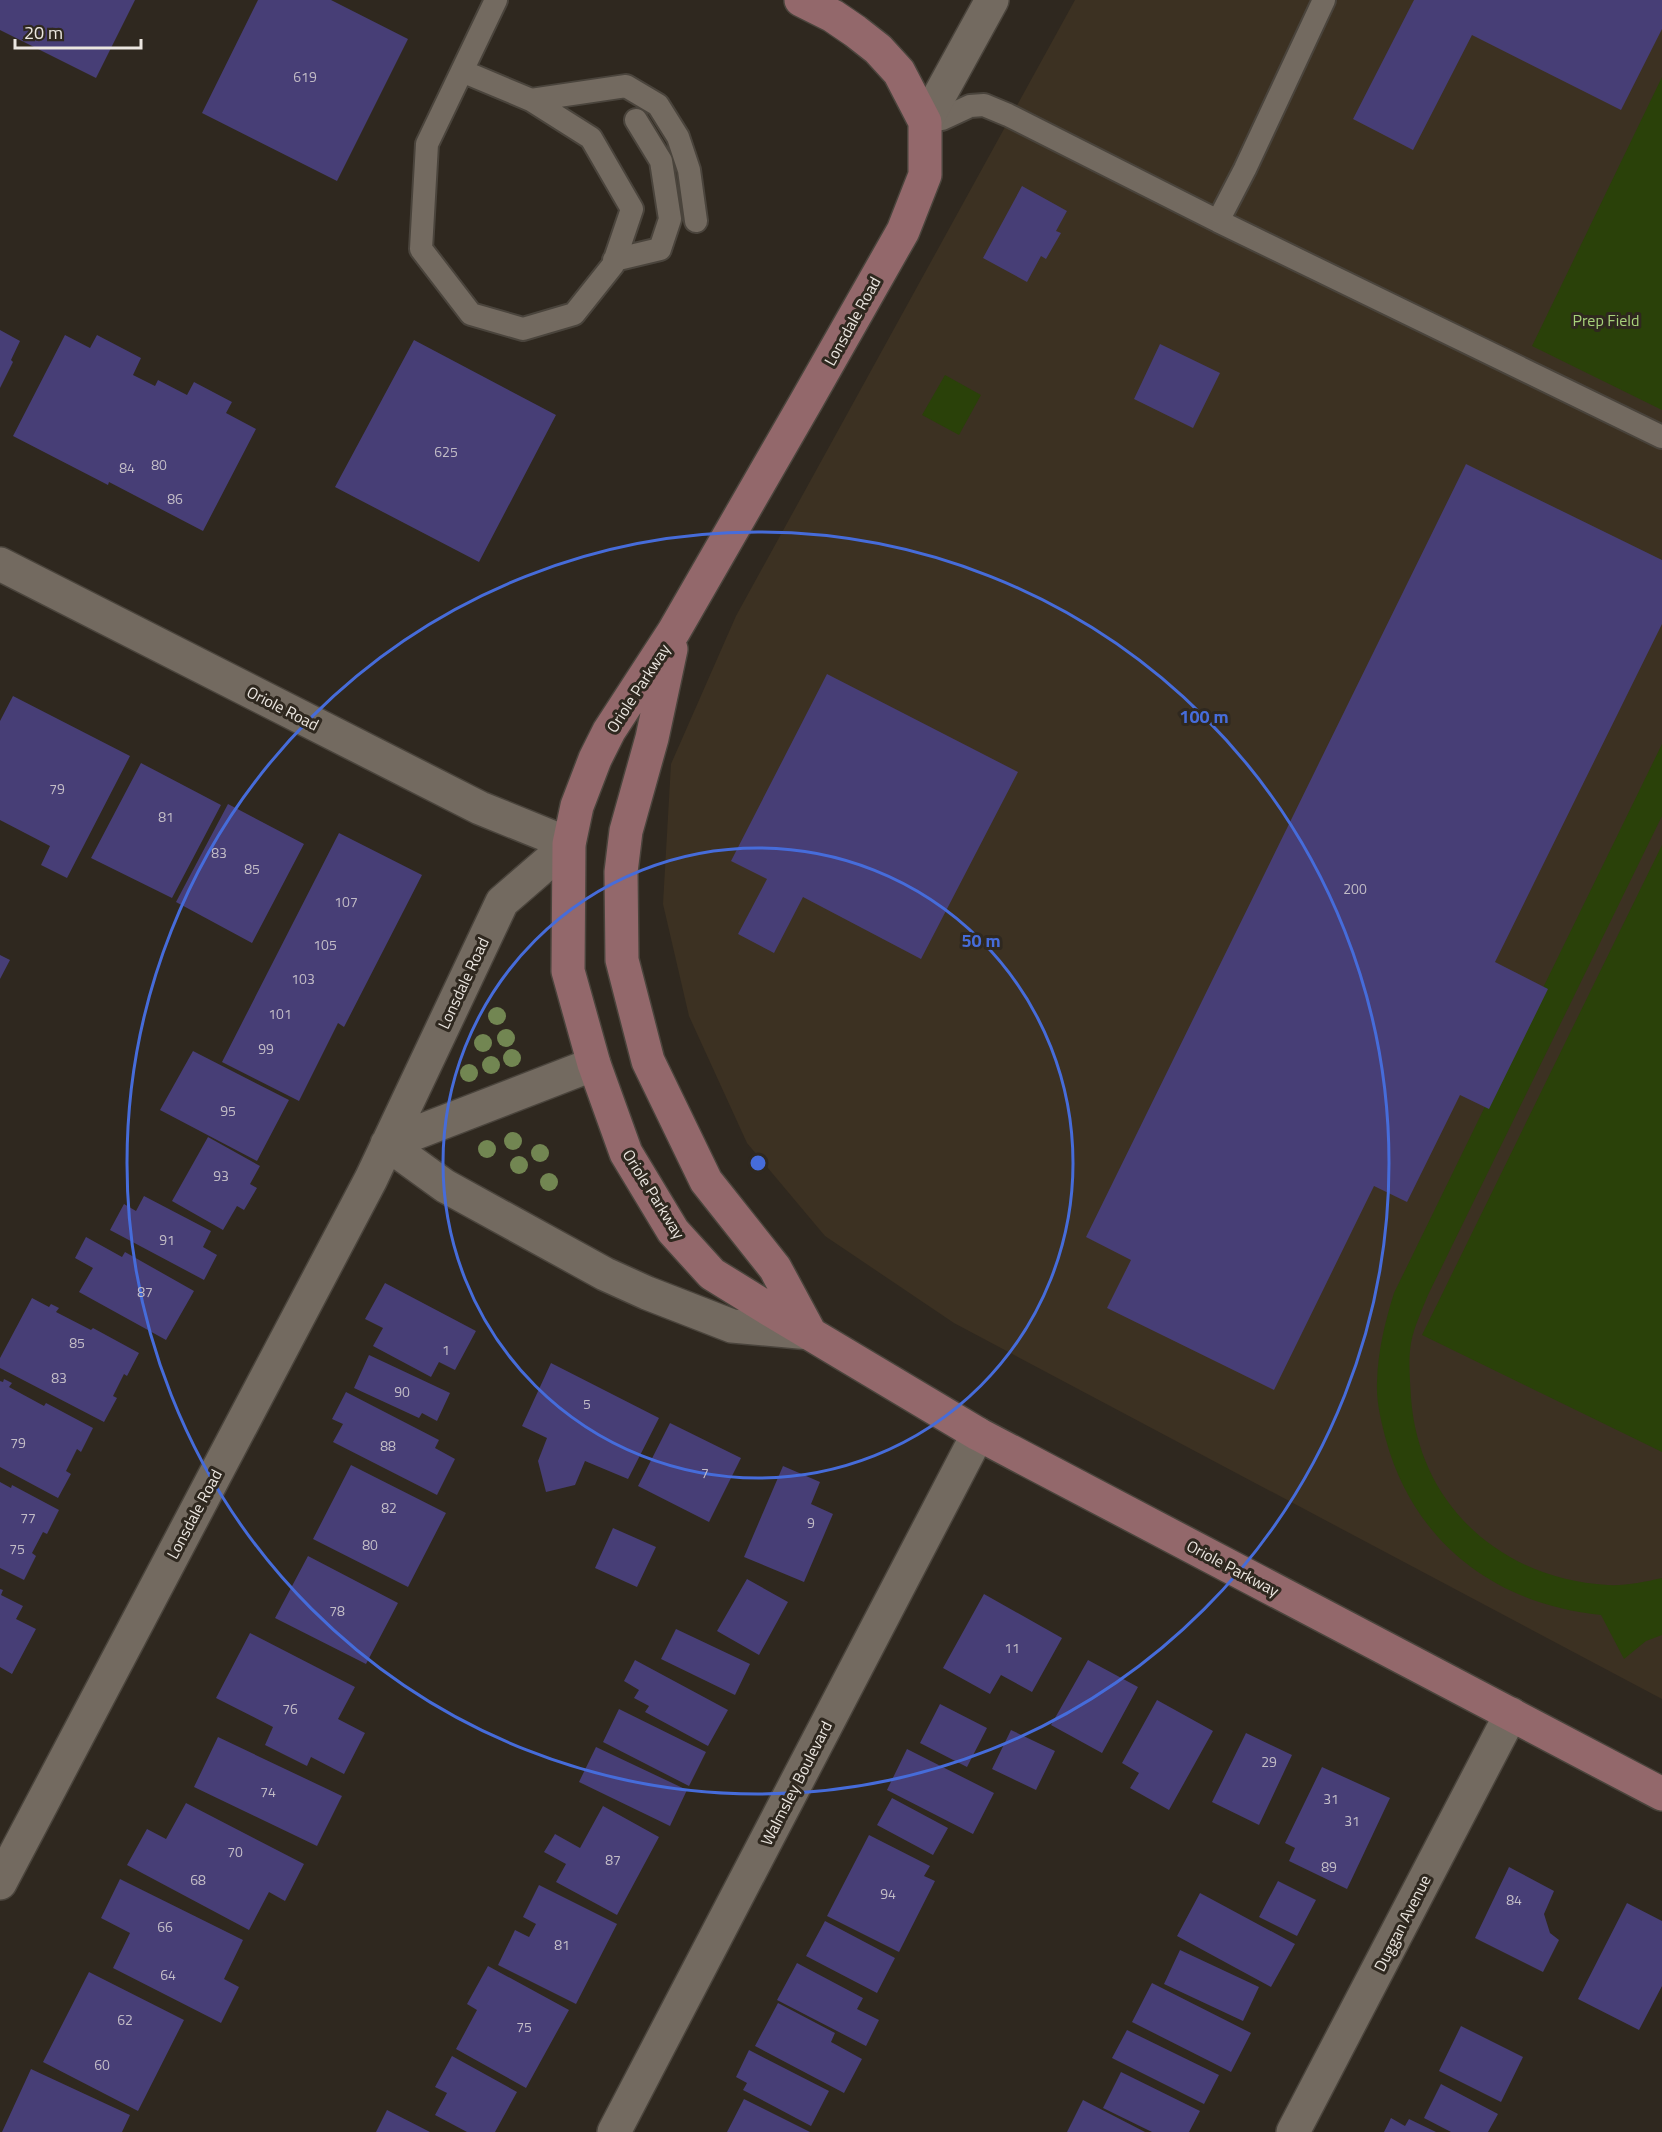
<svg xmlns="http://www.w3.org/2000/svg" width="1662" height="2132" font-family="'Titillium Web',sans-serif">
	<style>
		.built { fill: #3c3122 }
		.green { fill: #2a4109 }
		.building { fill: #473e76 }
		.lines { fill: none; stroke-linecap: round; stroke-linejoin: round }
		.lane-casing { stroke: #4a443c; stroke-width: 26 }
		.street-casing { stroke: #4a443c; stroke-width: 36 }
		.secondary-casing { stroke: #4a443c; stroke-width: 36 }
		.lane { stroke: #736a60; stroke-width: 22 }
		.street { stroke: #736a60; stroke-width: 33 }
		.secondary { stroke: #93686b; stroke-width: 33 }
		.tree { fill: #728652 }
		.ring { fill: none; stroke: #466cda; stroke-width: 3 }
		.labels { text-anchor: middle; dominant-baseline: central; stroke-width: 6; stroke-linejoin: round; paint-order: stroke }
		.number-label { font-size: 14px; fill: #c2bcc6 }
		.park-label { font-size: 16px; fill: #a8d27b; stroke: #2f281f }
		.street-label { font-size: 16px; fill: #ebe6e0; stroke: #2f281f }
		.centre { fill: #466cda; stroke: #2f281f; stroke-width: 3 }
		.ring-label { font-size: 18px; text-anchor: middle; font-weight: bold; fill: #466cda; stroke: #2f281f; stroke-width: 6; stroke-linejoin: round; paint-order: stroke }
	</style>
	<rect width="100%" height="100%" fill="#2f281f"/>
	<!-- built -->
	<path class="built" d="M1075,0h587v1699l-708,-376 -129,-87 -78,-93 -58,-127 -26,-112 8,-140 65,-148z"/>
	<!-- green -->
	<path class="green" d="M1662,77v333l-130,-64z
		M945,375l36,20 -22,40 -37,-20z
		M1662,744v72l-234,479c-6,15 -14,32 -17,48 -3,18 -1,36 0,55 8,107 90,181 197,187 17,1 36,-3 54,-7v57l-16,6 -22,18 -23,-44c-104,-10 -187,-72 -215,-175 -5,-19 -10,-39 -9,-58 1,-32 8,-60 17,-89z
		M1662,845v607l-240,-117z"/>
	<!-- building -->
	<path class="building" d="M0,0h135l-39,78 -96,-48z
		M258,0h73l77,39 -71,142 -135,-68z
		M1414,0h248v29l-41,81 -149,-75 -59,115 -60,-31z
		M1022,186l45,25 -11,20 5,2 -15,26 -5,-3 -14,26 -44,-24z
		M0,330l20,11 -9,19 2,2 -13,26z
		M65,335l25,13 7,-13 44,23 -8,17 22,11 3,-6 29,15 7,-13 38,20 -6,11 30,16 -53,102 -94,-49 -1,3 -95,-49z
		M414,340l142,75 -77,147 -144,-75z
		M1160,344l60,29 -27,55 -59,-29z
		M1466,464l196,96v64l-167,338 53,27 -59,120 -29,-14 -53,107 -33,-16 -100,204 -167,-82 24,-48 -45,-23z
		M827,674l191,98 -97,187 -118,-62 -29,56 -36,-19 29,-55 -36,-18z
		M13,696l117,60 -63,122 -26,-13 9,-19 -50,-26v-99z
		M141,763l80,42 -49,93 -81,-40z
		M228,804l76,40 -52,99 -76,-41z
		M339,833l83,42 -78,152 -6,-4 -39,78 -77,-39z
		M0,955l10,5 -10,19z
		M193,1051l96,49 -32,61 -97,-51z
		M208,1137l52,29 -10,18 7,4 -13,22 -7,-4 -14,24 -51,-29z
		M144,1196l67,35 -8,16 14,8 -13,25 -94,-50 14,-26 12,7z
		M86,1237l36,20 3,-5 69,39 -28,49 -87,-48 14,-24 -18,-10z
		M385,1283l91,48 -21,39 -16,-8 -8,15 -58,-31 10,-18 -18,-9z
		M32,1298l17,9 2,-3 8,4 -3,4 35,18 2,-2 46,25 -12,23 -3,-2 -11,22 4,2 -13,24 -104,-54v-10z
		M369,1355l81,38 -13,28 -15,-8 -3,5 -65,-30z
		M551,1363l108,55 -31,61 -43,-18 -10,24 -29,7 -8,-31 9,-23 -25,-12z
		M4,1379l8,4 -3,4 35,19 2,-3 47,25 -12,24 -4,-3 -11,22 5,3 -13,24 -58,-31v-86l3,1z
		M346,1392l93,48 -4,8 20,11 -18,36 -104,-53 10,-18 -11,-5z
		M670,1423l71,35 -32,64 -71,-36z
		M351,1465l95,48 -38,74 -95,-48z
		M783,1466l37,16 -9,22 22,10 -29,68 -60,-25z
		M0,1482l11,6 1,-3 47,25 -12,24 -4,-2 -11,21 4,3 -12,24 -24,-12z
		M613,1528l43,19 -19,40 -42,-19z
		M308,1556l90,47 -32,61 -91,-46z
		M747,1579l41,23 -29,53 -42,-24z
		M0,1589l3,1 -2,5 22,11 -7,13 20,10 -24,45 -12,-7z
		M984,1594l78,44 -30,54 -31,-17 -11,19 -47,-26z
		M676,1629l74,35 -15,31 -74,-36z
		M250,1633l105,54 -17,32 27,14 -21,41 -33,-17 -4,9 -42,-21 8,-18 -57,-29z
		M635,1660l93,50 -20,36 -63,-34 4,-6 -15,-8 5,-8 -15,-9z
		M1088,1660l50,27 -36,66 -51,-28z
		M1157,1700l56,31 -44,79 -39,-22 9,-15 -17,-10z
		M940,1704l47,24 -20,39 -47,-24z
		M619,1709l87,43 -17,34 -86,-44z
		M1011,1730l44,21 -19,39 -44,-21z
		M1246,1733l46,22 -33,70 -47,-23z
		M218,1737l124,59 -25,50 -123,-59z
		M596,1747l91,43 -17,36 -91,-44z
		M907,1749l87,44 -21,41 -86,-44z
		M1322,1767l68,31 -43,91 -58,-28 6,-13 -10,-5z
		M892,1798l56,30 -15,27 -56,-30z
		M186,1803l118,61 -19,37 -16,-9 -20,38 -122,-65 20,-36 19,10z
		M603,1806l56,31 -42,78 -61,-33 10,-18 -22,-12 11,-18 25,14z
		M869,1835l61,31 -6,10 11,5 -36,71 -72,-36z
		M1509,1867l45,24 -10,23 6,19 9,7 -16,32 -68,-34z
		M120,1879l123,61 -19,39 15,8 -18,36 -108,-55 17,-35 -29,-15z
		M1278,1881l38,19 -19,36 -38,-19z
		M539,1885l78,39 -41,80 -78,-39 17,-35 14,7 7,-13 -13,-7z
		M1200,1893l95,51 -24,43 -94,-51z
		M1627,1903l35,18v65l-23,44 -61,-31z
		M825,1921l70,37 -18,35 -71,-37z
		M1180,1950l79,37 -16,34 -79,-37z
		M797,1963l66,35 -6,11 22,11 -13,26 -89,-46z
		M488,1966l81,44 -43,78 -70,-39 21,-39 -10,-6z
		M89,1972l95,48 -46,91 -95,-49z
		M1152,1983l99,50 -20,39 -99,-50z
		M778,2003l57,30 -4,9 31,17 -18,34 -89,-47z
		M1461,2026l62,31 -22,45 -62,-31z
		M1127,2030l92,45 -15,29 -92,-46z
		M749,2050l80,41 -18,35 -68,-36 4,-7 -11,-6z
		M452,2056l65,36 -22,40h-28l-32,-17 12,-22 -12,-6z
		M31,2069l99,46 -8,17h-120z
		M1121,2072l79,39 -11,21h-37l-49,-24z
		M1441,2084l57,30 -10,18h-37l-27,-14z
		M744,2099l66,33h-83z
		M1083,2100l62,32h-78z
		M387,2110l43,22h-54z
		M1391,2118l14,8 4,-7 27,13h-52z"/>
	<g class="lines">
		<defs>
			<path id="lane" d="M1324,0l-79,169 -27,52 444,216
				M462,71l69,29 60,38 41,71 -19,56 -39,49 -51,15 -52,-15 -50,-65 6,-105 69,-144
				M531,100l95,-14 32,19 20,32 11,33 7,51
				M925,122l17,-3 28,-13 14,-1 24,10 210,106
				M614,260l46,-11 10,-30 -9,-58 -25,-41"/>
			<path id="street" d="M925,122l67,-122
				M0,564l480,244 89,36 -67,58 -131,277 -371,704
				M387,1144l58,42 160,88 42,19 85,33 78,7
				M387,1144l207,-80
				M614,2132l364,-698
				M1293,2132l218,-418"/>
			<path id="secondary" d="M801,0l32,16 22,15 23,18 21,23 26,50v53l-22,56 -96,169 -133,231 -65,100 -14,28 -18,47 -8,38 -1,127 26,93 32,89 47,78 39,43 55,34 211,126 684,360
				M671,649l-19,89 -26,93 -5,41 1,88 26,101 58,120 69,87 35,65"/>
		</defs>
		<!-- lane casing -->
		<use href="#lane" class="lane-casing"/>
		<!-- street casing -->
		<use href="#street" class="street-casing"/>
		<!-- secondary casing -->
		<use href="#secondary" class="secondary-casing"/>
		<!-- lane -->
		<use href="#lane" class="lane"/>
		<!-- street -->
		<use href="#street" class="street"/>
		<!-- secondary -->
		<use href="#secondary" class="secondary"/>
	</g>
	<!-- trees -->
	<g class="tree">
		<circle cx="497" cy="1016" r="9"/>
		<circle cx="506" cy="1038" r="9"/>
		<circle cx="483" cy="1043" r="9"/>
		<circle cx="512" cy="1058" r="9"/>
		<circle cx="491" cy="1065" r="9"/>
		<circle cx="469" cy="1073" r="9"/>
		<circle cx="513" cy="1141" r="9"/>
		<circle cx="487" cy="1149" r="9"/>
		<circle cx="540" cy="1153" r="9"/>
		<circle cx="519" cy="1165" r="9"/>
		<circle cx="549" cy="1182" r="9"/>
	</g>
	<!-- distance rings -->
	<g class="ring">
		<circle cx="758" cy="1163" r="315"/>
		<circle cx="758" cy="1163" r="631"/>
	</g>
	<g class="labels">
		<!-- number labels -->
		<g class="number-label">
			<text x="305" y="76">619</text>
			<text x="446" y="451">625</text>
			<text x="159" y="464">80</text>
			<text x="127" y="467">84</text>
			<text x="175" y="498">86</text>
			<text x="57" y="788">79</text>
			<text x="166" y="816">81</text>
			<text x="219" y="852">83</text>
			<text x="252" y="868">85</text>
			<text x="1355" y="888">200</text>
			<text x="346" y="901">107</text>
			<text x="325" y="944">105</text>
			<text x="303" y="978">103</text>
			<text x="280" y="1013">101</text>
			<text x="266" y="1048">99</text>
			<text x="228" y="1110">95</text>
			<text x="221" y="1175">93</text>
			<text x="167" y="1239">91</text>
			<text x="145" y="1291">87</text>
			<text x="77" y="1342">85</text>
			<text x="446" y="1349">1</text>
			<text x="59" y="1377">83</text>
			<text x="402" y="1391">90</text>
			<text x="587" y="1403">5</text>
			<text x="18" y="1442">79</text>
			<text x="388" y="1445">88</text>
			<text x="705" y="1472">7</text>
			<text x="389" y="1507">82</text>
			<text x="28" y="1517">77</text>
			<text x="811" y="1522">9</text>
			<text x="370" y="1544">80</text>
			<text x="17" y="1548">75</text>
			<text x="337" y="1610">78</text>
			<text x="1012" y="1647">11</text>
			<text x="290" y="1708">76</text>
			<text x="1269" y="1761">29</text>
			<text x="268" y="1791">74</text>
			<text x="1331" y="1798">31</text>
			<text x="1352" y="1820">31</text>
			<text x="235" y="1851">70</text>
			<text x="613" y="1859">87</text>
			<text x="1329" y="1866">89</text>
			<text x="198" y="1879">68</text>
			<text x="888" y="1893">94</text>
			<text x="1514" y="1899">84</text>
			<text x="165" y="1926">66</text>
			<text x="562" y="1944">81</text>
			<text x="168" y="1974">64</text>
			<text x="125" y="2019">62</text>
			<text x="524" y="2026">75</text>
			<text x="102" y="2064">60</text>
		</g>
		<!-- park labels -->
		<g class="park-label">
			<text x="1606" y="320">Prep Field</text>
		</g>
		<!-- street labels -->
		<g class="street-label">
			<text transform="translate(852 321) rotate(-61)">Lonsdale Road</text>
			<text transform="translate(638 688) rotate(-57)">Oriole Parkway</text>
			<text transform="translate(283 708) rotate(27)">Oriole Road</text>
			<text transform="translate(463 983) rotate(-65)">Lonsdale Road</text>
			<text transform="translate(654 1194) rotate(58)">Oriole Parkway</text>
			<text transform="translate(194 1514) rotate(-62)">Lonsdale Road</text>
			<text transform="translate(1233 1568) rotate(28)">Oriole Parkway</text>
			<text transform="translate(796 1783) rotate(-63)">Walmsley Boulevard</text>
			<text transform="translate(1402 1923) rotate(-63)">Duggan Avenue</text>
		</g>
	</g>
	<circle cx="758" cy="1163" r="9" class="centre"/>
	<g class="ring-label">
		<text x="1204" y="723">100 m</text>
		<text x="981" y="947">50 m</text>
	</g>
	<!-- scale -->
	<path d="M15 39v9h126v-9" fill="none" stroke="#ebe6e0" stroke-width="3"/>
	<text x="24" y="39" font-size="18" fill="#ebe6e0" stroke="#2f281f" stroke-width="4.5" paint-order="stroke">20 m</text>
</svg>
